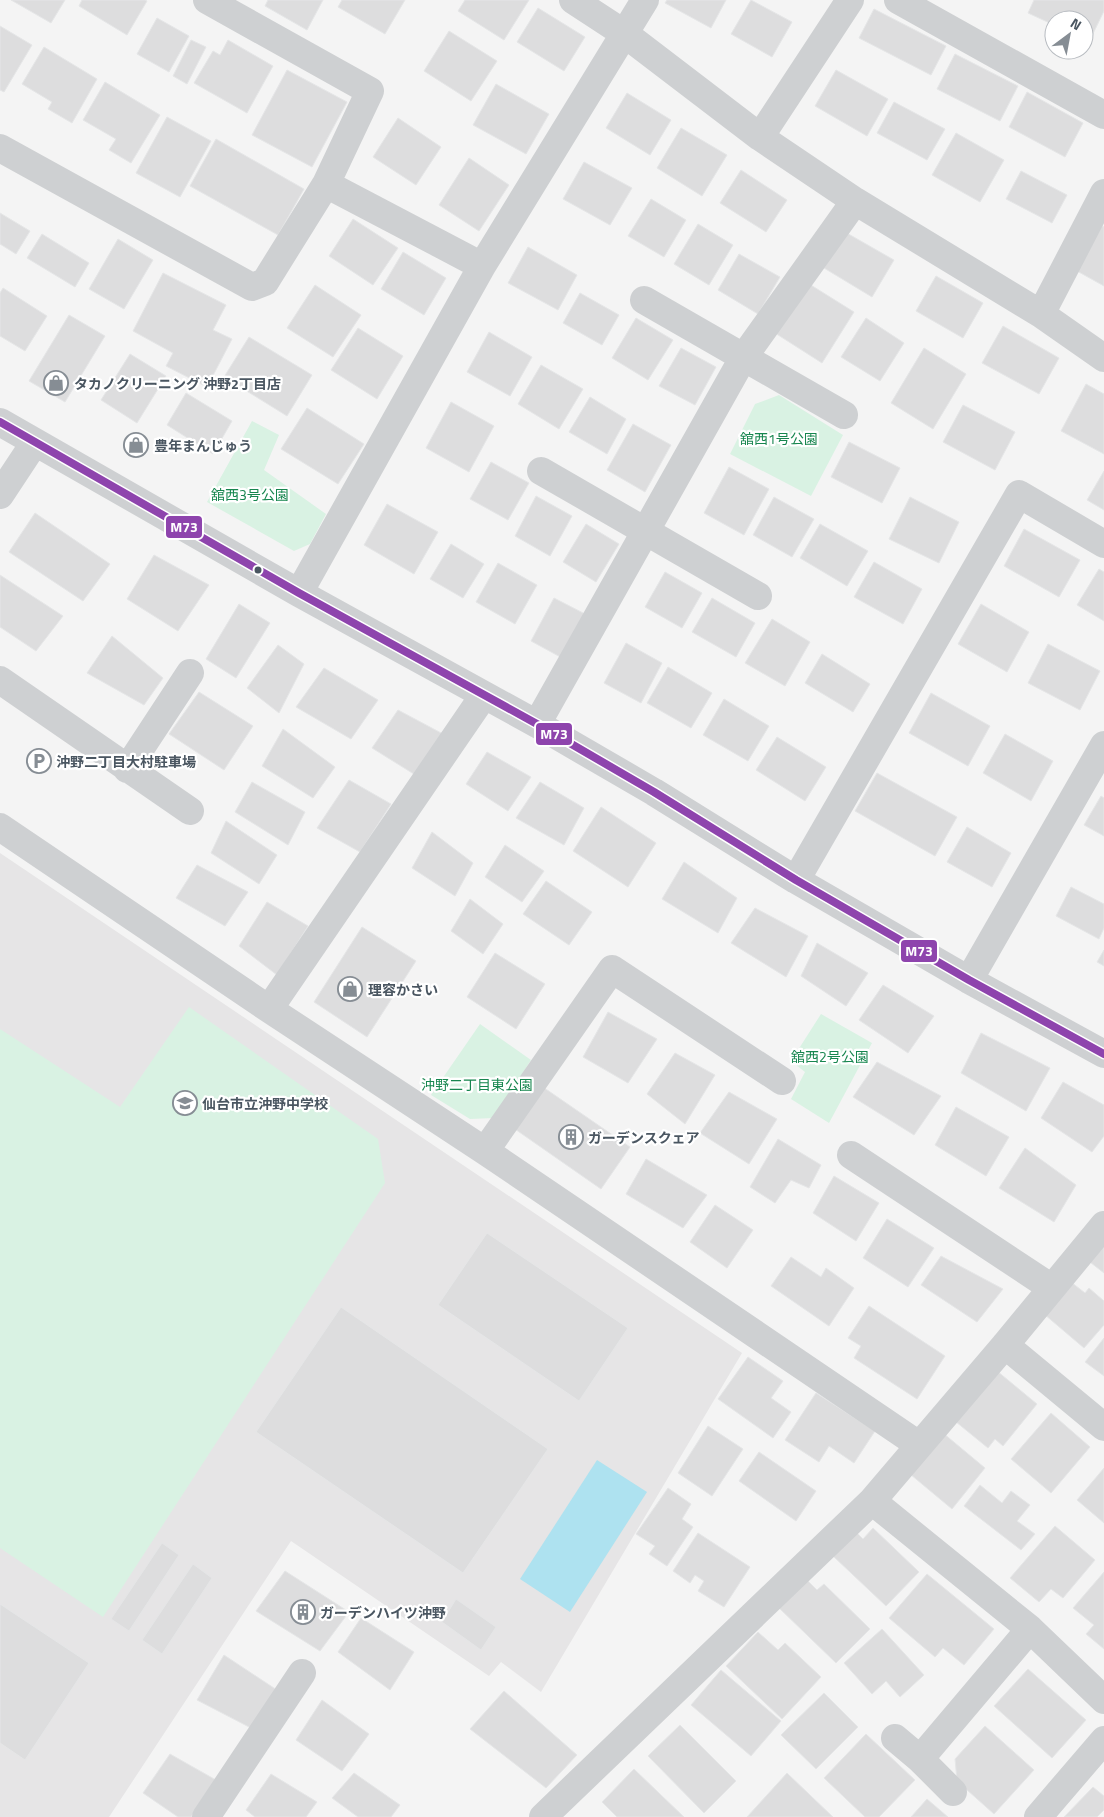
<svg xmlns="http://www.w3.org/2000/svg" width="1104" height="1817" font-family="'Titillium Web','Noto Sans JP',sans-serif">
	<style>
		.education { fill: #e6e5e6 }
		.green { fill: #d9f2e3 }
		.water { fill: #aee2f0 }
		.building { fill: #ddddde; stroke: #e5e6e7 }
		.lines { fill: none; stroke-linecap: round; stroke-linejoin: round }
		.minor { stroke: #ced0d2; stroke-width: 28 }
		.bus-1-casing { stroke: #fff; stroke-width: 11 }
		.bus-1 { stroke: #8e44ad; stroke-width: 8 }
		.bus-dot { fill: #4a5661; stroke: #fff; stroke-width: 2 }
		.labels { text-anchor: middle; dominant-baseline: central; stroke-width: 4.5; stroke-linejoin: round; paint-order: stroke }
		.poi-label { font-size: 14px; font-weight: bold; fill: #4a5661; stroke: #fff; text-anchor: start }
		.park-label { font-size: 14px; fill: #17864f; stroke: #fff }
		.line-badge { stroke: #fff; stroke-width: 2 }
		.badge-label { font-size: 14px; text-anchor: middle; font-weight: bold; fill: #fff }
	</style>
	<rect width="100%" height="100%" fill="#f4f4f4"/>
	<!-- education -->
	<path class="education" d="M0,853l742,500 -201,339 -40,-30 -12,14 -198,-135 -182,276h-109z"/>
	<!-- green -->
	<path class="green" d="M779,395l64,40 -32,61 -81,-42 25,-50z
		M252,421l27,14 -15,35 62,44 -16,30 -16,7 -87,-49z
		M189,1007l189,132 7,44 -282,434 -103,-69v-519l120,78z
		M821,1014l51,29 -43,80 -38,-24 14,-27 -14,-11z
		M480,1024l51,36 -37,58 -24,1 -39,-24z"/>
	<!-- water -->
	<path class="water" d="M597,1460l50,32 -77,120 -50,-33z"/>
	<!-- building -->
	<path class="building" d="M11,0h54l-14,23z
		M82,0h63l2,1 -20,34 -48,-29z
		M268,0h55l-16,30 -42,-24z
		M342,0h63l-20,34 -47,-27z
		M465,0h64l-25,40 -46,-29z
		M667,0h59l-15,28 -46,-25z
		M751,0l41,22 -20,35 -41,-23z
		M1034,0h70v11l-15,31 -5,-2v-20h-30v5l-26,-12z
		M538,8l47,29 -21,34 -47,-29z
		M874,9l72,37 -15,29 -72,-37z
		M157,18l32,18 -20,36 -32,-18z
		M0,26l32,19 -28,47 -4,-2z
		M449,31l48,30 -26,40 -47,-30z
		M191,40l15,7 -19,37 -14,-8z
		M228,40l45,26 -26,47 -53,-30 19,-32 7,4z
		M44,47l53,32 -25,44 -24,-14 4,-7 -30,-18z
		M955,54l63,32 -18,35 -63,-32z
		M287,70l60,32 -35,65 -60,-32z
		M836,70l52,29 -21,37 -52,-30z
		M105,82l55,33 -29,48 -22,-13 7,-11 -33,-19z
		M496,84l53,30 -23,40 -53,-29z
		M1027,92l56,31 -18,34 -56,-30z
		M627,93l44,27 -21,35 -44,-27z
		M894,102l51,27 -18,31 -50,-27z
		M167,117l44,24 -31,56 -44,-24z
		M398,118l43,29 -25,38 -43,-28z
		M681,128l46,27 -25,41 -45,-28z
		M956,133l48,27 -24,42 -48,-27z
		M216,139l88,50 -26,46 -88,-49z
		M469,158l40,27 -30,46 -40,-26z
		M584,162l48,26 -22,37 -47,-26z
		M741,170l46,30 -21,32 -46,-29z
		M1021,171l46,24 -15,28 -46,-24z
		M651,199l35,21 -22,37 -36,-21z
		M0,213l30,18 -14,23 -16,-10z
		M353,219l45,29 -25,37 -44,-29z
		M698,224l35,21 -24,40 -35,-21z
		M1102,226l2,1v59l-27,-15z
		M845,232l49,28 -22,37 -48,-29z
		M42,234l47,29 -14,24 -48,-29z
		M118,239l35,21 -29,49 -35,-20z
		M528,247l49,28 -19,35 -50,-27z
		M403,252l43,26 -22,37 -43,-26z
		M739,254l41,23 -22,37 -40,-24z
		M163,273l63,32 -13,25 19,9 -25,48 -41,-21 7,-13 -40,-22z
		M936,276l47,27 -20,35 -47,-27z
		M806,282l48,30 -32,51 -47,-30z
		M315,285l46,30 -28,42 -46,-29z
		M3,288l44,28 -22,35 -25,-15v-43z
		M580,293l39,22 -17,30 -39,-22z
		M69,315l36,21 -40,66 -36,-21z
		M636,318l37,22 -25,40 -36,-22z
		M866,318l38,25 -24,38 -39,-24z
		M1003,326l56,32 -20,36 -57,-31z
		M358,328l45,28 -26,43 -46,-29z
		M489,332l43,25 -22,39 -43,-24z
		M249,337l63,38 -25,41 -63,-39z
		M681,348l35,19 -21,38 -36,-19z
		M924,348l42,26 -33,55 -42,-26z
		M130,354l36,22 -29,47 -36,-23z
		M541,365l42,24 -24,40 -41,-25z
		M1086,384l18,10v60l-43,-23z
		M186,393l46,28 -19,33 -46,-29z
		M590,397l36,22 -19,35 -38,-22z
		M451,402l43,24 -25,46 -43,-24z
		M963,405l52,27 -20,38 -52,-28z
		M307,408l57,36 -26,40 -57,-35z
		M633,424l38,21 -26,47 -38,-22z
		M849,442l51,26 -18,35 -51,-26z
		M491,462l38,21 -21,37 -38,-21z
		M729,467l40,22 -25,46 -40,-22z
		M1104,471v39l-17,-10z
		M536,496l36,20 -22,40 -35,-20z
		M774,497l40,22 -22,38 -39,-22z
		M910,497l49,25 -20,41 -50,-24z
		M387,504l51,28 -24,42 -50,-29z
		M35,513l75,51 -27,37 -74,-49z
		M586,524l33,20 -23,38 -33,-20z
		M820,524l48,27 -21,35 -47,-28z
		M1024,529l56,31 -21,37 -55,-31z
		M451,544l33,20 -21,34 -33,-19z
		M154,555l55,30 -31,46 -51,-32z
		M874,562l48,27 -19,35 -49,-27z
		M498,563l39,22 -22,39 -39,-22z
		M1099,569l5,3v49l-27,-16z
		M665,572l37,21 -20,35 -37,-21z
		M0,575l63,41 -27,35 -36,-24z
		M554,598l33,17 -23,44 -33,-18z
		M712,598l43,25 -19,34 -44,-25z
		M239,604l31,19 -34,55 -30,-19z
		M981,604l48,28 -22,40 -49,-28z
		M772,619l38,23 -25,44 -40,-23z
		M112,636l51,42 -19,27 -57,-32z
		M626,643l36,20 -21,40 -37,-20z
		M1048,644l52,27 -20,39 -52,-27z
		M278,645l26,19 -25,49 -32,-25z
		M822,654l48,30 -17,28 -48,-29z
		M668,667l44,26 -21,35 -44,-25z
		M324,668l54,32 -27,39 -55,-32z
		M199,692l54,34 -29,44 -55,-36z
		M931,693l59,33 -22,40 -59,-33z
		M724,699l45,27 -21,35 -45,-26z
		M398,710l45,24 -26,42 -45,-28z
		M283,729l52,38 -22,31 -51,-32z
		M1005,734l48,27 -22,40 -48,-28z
		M777,737l49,30 -21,34 -49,-31z
		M487,752l44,25 -23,34 -42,-27z
		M877,773l80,44 -22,39 -80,-45z
		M349,780l42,24 -31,48 -43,-24z
		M252,782l53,30 -17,33 -53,-33z
		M540,782l44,26 -20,37 -48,-27z
		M1101,796l3,2v38l-20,-11z
		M601,807l55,36 -28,44 -55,-36z
		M226,821l51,34 -18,29 -48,-31z
		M967,827l44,26 -19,34 -45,-25z
		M432,832l41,31 -18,33 -43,-28z
		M505,845l39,26 -22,31 -37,-25z
		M684,862l53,36 -19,35 -56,-34z
		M197,865l51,27 -23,34 -49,-28z
		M546,881l46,31 -23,33 -46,-31z
		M1071,887l33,17v24l-5,11 -43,-23z
		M470,899l33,25 -20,30 -32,-23z
		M267,902l41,24 -31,49 -38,-29z
		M755,908l53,28 -22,41 -55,-34z
		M362,927l54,34 -49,76 -53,-35z
		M817,943l51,30 -22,33 -45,-30z
		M1104,950v16l-7,-4z
		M495,953l50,31 -29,45 -49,-32z
		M883,985l51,31 -26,37 -49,-33z
		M608,1012l49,27 -29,44 -45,-26z
		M981,1033l69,35 -24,43 -65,-38z
		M675,1053l40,22 -30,49 -38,-30z
		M877,1062l64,34 -27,39 -61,-38z
		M1063,1082l41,23v31l-12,16 -51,-34z
		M540,1085l90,62 -29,42 -89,-62z
		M729,1092l48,27 -28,45 -49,-31z
		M956,1107l53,30 -23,39 -51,-31z
		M778,1139l43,26 -12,23 -18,-8 -16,23 -25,-16z
		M1025,1148l51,37 -22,37 -55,-34z
		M646,1159l61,36 -24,33 -57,-34z
		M834,1176l45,27 -23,38 -43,-28z
		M715,1205l38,25 -26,38 -37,-26z
		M887,1219l47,29 -26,39 -45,-29z
		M487,1233l141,95 -49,73 -141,-96z
		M1104,1236v37l-18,-14z
		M941,1256l62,33 -26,33 -56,-37z
		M791,1257l30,20 5,-9 28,20 -25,38 -58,-40z
		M1071,1282l14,11 4,-5 15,13v24l-20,23 -40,-34z
		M869,1306l76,50 -28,43 -63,-41 7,-12 -13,-8z
		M341,1307l207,142 -85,124 -207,-141z
		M1104,1338v38l-19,-14z
		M748,1357l35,24 -12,17 20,14 -18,26 -55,-39z
		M991,1366l46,38 -34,42 -8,-7 -7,9 -38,-31z
		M816,1393l59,38 -21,32 -25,-17 -10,16 -34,-22z
		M1051,1413l39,34 -39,46 -40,-34z
		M708,1426l35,23 -31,47 -34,-23z
		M943,1433l42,35 -33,41 -42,-35z
		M759,1452l57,39 -20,30 -57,-40z
		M1104,1468v55l-27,-23z
		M980,1485l22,18 9,-12 19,14 -13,16 18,13 -14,16 -57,-44z
		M668,1488l23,16 -9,15 11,8 -26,39 -18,-12 6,-8 -19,-12z
		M1055,1526l40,34 -32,38 -12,-9 -12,13 -29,-24z
		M873,1528l46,44 -33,34 -53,-50 23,-24 7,7z
		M698,1533l52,34 -26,40 -26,-16 6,-10 -9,-6 -5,8 -17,-12z
		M162,1543l17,12 -50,76 -18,-12z
		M193,1564l19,14 -50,76 -20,-14z
		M285,1571l64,41 -29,39 -64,-40z
		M1104,1572v77l-18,-15 8,-9 -21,-17z
		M927,1574l67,55 -30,36 -21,-17 -8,9 -46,-39z
		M805,1578l12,12 7,-6 46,45 -34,34 -59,-57z
		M456,1599l40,28 -15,23 -39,-28z
		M0,1604l89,59 -64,97 -25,-17z
		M361,1618l53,34 -24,38 -52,-38z
		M882,1629l42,46 -24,22 -14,-16 -14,13 -28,-31z
		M758,1632l20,18 7,-7 36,34 -39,42 -56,-53z
		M224,1655l56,37 -29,36 -54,-28z
		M1028,1669l58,51 -34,38 -58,-52z
		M721,1670l60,51 -30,35 -60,-51z
		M504,1691l73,64 -31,33 -76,-59z
		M824,1693l34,34 -42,42 -35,-34z
		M322,1700l47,34 -27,37 -46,-31z
		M680,1725l56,56 -32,32 -56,-57z
		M985,1726l49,44 -40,44 -37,-33 -2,-22z
		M866,1734l49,46 -36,37h-14l-41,-39z
		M170,1754l46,26 -25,37h-13l-35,-24z
		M634,1769l50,48h-67l-15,-15z
		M354,1773l46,32 -9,12h-33l-26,-19z
		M787,1773l46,44h-86z
		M271,1774l46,28 -11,15h-51l-9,-7z
		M1093,1787l11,9v14l-7,7h-33z
		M927,1799l21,18h-37z"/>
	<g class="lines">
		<!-- minor -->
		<path class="minor" d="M573,0l52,34 135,103 95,64 186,113 63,44
			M898,0l206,115
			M760,137l90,-137
			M0,148l252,139 13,-5 61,-98 44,-93 -163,-91
			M326,184l156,82
			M644,300l200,115
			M1041,314l63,-121
			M0,422l299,171 238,131 117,68 142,88 173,100 135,74
			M541,471l217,125
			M0,495l35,-53
			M299,593l183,-327 163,-266
			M0,680l190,131
			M537,724l206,-366 112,-157
			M127,769l63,-96
			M0,827l269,182 216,142 434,294
			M796,880l223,-386 85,50
			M969,980l135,-235
			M269,1009l215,-314
			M485,1151l127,-182 170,112
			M851,1155l201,133
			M1005,1345l99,82
			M872,1501l158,128 74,71
			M895,1738l25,21 110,-130
			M920,1759l33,33
			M206,1817l96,-144
			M543,1817l329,-316 133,-156 99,-120
			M1038,1817l66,-77"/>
		<defs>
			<path id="bus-1" d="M0,422l299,171 238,131 117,68 142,88 173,100 135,74"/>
		</defs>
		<!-- bus-1 casing -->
		<use href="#bus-1" class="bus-1-casing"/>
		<!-- bus-1 -->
		<use href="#bus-1" class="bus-1"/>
	</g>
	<!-- icons -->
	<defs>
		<symbol id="shop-ring" viewBox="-11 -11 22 22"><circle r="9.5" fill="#fff" stroke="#868d94" stroke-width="1.5"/><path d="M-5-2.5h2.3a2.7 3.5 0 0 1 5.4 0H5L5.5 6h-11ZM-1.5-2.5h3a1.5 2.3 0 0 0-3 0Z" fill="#868d94"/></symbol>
		<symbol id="parking-ring" viewBox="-11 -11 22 22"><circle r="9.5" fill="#fff" stroke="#868d94" stroke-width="1.5"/><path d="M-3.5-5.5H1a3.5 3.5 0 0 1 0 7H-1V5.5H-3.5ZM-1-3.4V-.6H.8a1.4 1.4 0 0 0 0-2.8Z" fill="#868d94"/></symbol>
		<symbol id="school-ring" viewBox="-11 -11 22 22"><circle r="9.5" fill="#fff" stroke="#868d94" stroke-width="1.5"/><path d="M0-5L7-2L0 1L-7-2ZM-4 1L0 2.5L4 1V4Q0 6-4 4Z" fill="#868d94"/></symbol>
		<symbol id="building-ring" viewBox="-11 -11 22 22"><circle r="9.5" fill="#fff" stroke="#868d94" stroke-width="1.5"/><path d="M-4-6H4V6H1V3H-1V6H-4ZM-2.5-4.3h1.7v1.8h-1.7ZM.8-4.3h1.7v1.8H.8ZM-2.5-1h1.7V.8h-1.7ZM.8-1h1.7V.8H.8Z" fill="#868d94"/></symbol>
	</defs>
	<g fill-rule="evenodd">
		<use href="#shop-ring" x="42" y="369" width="28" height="28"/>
		<use href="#shop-ring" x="122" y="431" width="28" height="28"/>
		<use href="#parking-ring" x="25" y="747" width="28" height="28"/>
		<use href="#shop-ring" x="336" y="975" width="28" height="28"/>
		<use href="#school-ring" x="171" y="1089" width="28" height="28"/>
		<use href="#building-ring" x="557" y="1123" width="28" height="28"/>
		<use href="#building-ring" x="289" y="1598" width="28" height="28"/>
	</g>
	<!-- markers -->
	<circle class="bus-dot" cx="258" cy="570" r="4.5"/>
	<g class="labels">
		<!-- poi labels -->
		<g class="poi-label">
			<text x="74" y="383">タカノクリーニング 沖野2丁目店</text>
			<text x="154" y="445">豊年まんじゅう</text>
			<text x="56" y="761">沖野二丁目大村駐車場</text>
			<text x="368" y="989">理容かさい</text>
			<text x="202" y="1103">仙台市立沖野中学校</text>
			<text x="588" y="1137">ガーデンスクェア</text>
			<text x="320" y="1612">ガーデンハイツ沖野</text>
		</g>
		<!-- park labels -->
		<g class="park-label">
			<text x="779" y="438">舘西1号公園</text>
			<text x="250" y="494">舘西3号公園</text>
			<text x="830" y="1056">舘西2号公園</text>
			<text x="477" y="1084">沖野二丁目東公園</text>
		</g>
	</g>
	<g class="line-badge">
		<rect x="165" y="515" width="38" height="24" rx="5" fill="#8e44ad"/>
		<rect x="535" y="722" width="38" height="24" rx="5" fill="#8e44ad"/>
		<rect x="900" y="939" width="38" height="24" rx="5" fill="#8e44ad"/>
	</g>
	<g class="badge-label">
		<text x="184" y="532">M73</text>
		<text x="554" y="739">M73</text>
		<text x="919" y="956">M73</text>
	</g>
	<!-- north arrow -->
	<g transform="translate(1069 35) rotate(32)"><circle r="24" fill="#ffffff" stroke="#b7bbc0"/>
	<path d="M0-4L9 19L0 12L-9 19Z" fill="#868d94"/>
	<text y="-8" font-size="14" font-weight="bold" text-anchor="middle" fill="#4a5661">N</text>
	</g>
</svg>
